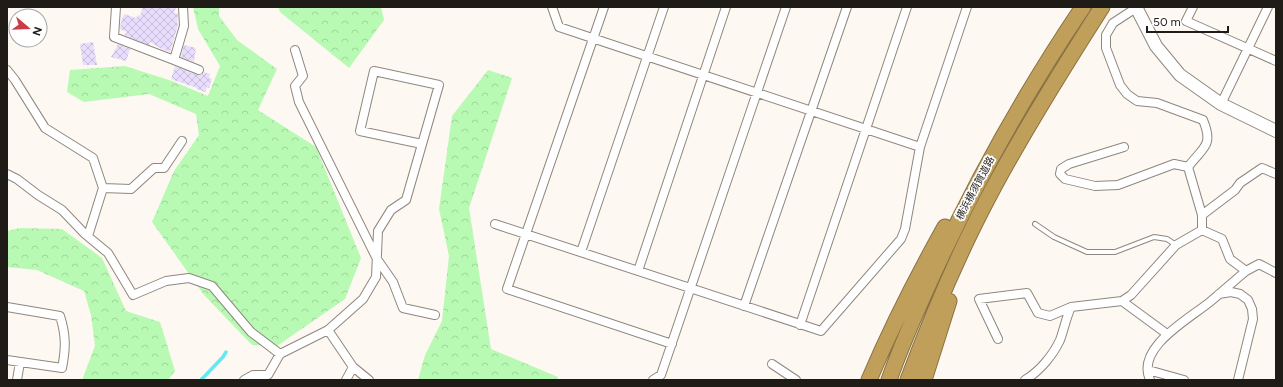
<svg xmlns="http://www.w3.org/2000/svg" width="1283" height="387" font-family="Figtree,'Noto Sans JP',sans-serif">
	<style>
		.forest { fill: url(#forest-crowns) }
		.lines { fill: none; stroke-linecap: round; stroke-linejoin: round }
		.stream { stroke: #64e9f2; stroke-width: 3.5 }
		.building { fill: url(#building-cross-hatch) }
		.lane-casing { stroke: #8f877e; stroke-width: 6 }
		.street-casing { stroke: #8f877e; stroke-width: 10 }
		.secondary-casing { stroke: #8f877e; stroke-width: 14 }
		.highway-casing { stroke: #887144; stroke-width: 17 }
		.lane { stroke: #fff; stroke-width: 4 }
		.street { stroke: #fff; stroke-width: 8 }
		.secondary { stroke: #fff; stroke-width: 12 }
		.highway { stroke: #c09f5b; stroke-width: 15 }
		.labels { text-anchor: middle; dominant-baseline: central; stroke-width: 3.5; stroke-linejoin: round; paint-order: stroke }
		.street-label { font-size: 10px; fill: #1f1c18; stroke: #fff }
	</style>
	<defs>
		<pattern id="forest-crowns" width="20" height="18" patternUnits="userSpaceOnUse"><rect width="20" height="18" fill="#b8fab4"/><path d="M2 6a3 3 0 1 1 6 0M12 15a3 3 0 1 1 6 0" fill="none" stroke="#9ed69a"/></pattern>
		<pattern id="building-cross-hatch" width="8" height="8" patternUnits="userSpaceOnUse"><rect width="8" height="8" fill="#e9ddfe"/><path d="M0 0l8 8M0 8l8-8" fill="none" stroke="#c7bdd9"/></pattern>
	</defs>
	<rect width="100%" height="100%" fill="#fef8f2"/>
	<!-- forest -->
	<path class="forest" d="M193,7h26v9l18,24 40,29 -19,41 58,37 45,111 -16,41 -68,47 -25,-1 -48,-50 -52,-73 22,-51 25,-36 -3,-21 -47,-20 -65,8 -17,-10 3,-22 55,-4 47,15 36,15 12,-30 -22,-37z
		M278,7h103l3,13 -35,48 -69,-56z
		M488,70l24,8 -43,130 22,141 67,28 -1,3h-139l7,-25 17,-34 7,-65 -10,-47 13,-93z
		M20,228l42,1 40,29 24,53 34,11 15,49 -7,9h-86l13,-34 -4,-31 -7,-24 -47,-21 -30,-3v-36z"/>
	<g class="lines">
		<!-- stream -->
		<path class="stream" d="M201,380l22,-23 3,-5"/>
	</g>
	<!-- building -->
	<path class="building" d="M143,7h33l-2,6 4,1 -1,8 1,3 -8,27 -8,-3 -12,-7 -1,3 -25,-10 3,-3 -7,-3 1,-7 3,-8 12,4 2,-3 2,1z
		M93,42l4,23h-14l-3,-21z
		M118,44l12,5 -4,12 -15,-4z
		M184,45l12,3 -2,14 -13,-5z
		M175,66l22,9h5l2,-3 6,2 -1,4 3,1 -3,9 -2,-1 -2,5 -9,-3 1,-1 -26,-9z"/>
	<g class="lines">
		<defs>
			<path id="lane" d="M1035,224l19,13 33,15h28l39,-15 13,2 9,6"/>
			<path id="street" d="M116,7l-2,30 60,23 10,-34 -1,-19
				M552,7l7,20 361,120
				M604,7l-97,282 165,55
				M1193,7l-7,14 90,40
				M295,50l8,26 -8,10 4,16 78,157 16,23 10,26 32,7
				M174,60l25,10
				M7,70l8,10 30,48 48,30 10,30 -15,48
				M1221,104l47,-97
				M1124,147l-55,17 -8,5 -1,5 5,5 30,7 23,-1 56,-21 14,3c15,-20 26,-21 15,-47l-46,-17 -20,-2 -10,-7 -7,-9 -14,-37v-13l7,-12 23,-15
				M1188,167l14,48v15l20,9 8,20 16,12 13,-7 17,9
				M7,174l10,5 21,16 24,15 23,24 23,19 25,42 33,-14 23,-3 23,8 39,46 29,22
				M103,188l28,1 23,-21h10l18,-27
				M1202,215l33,-25 5,-7 22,-15 14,6
				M495,224l326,107 80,-92 4,-10 15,-82 47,-140
				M581,252l83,-245
				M638,271l88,-264
				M1219,294l12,-2 9,2 8,6 4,9 1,10 -15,61
				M1122,301l45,33
				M744,306l103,-299
				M7,307l53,9c6,19 6,32 2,52l-55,-8
				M800,325l107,-318
				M328,330l25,37 16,13
				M998,339l-19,-40 48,-6 11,20 12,3 21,-9 51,-6 9,-6 45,-50 26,-15
				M772,364l24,16
				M1148,370l36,10
				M17,380l3,-18
				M244,380l9,-5h15l12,-21 48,-24 35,-31 13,-22 2,-46 13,-21 15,-10 33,-115 -65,-14 -14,60 62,13
				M346,380l7,-13
				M653,380l8,-5 125,-368
				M1025,380c15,-9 28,-25 35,-40 4,-11 6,-22 11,-33
				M1150,380c-15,-33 41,-62 61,-79 12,-10 23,-20 35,-30"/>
			<path id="secondary" d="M1136,7l20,39 24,29 41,29 55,27"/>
			<path id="highway" d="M869,380c22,-52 48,-103 76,-153
				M889,380c12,-34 27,-68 42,-101 43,-95 94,-186 152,-272
				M908,380c24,-64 50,-126 82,-186 34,-64 73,-126 112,-187
				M924,380l25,-79"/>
		</defs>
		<!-- lane casing -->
		<use href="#lane" class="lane-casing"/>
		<!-- street casing -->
		<use href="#street" class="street-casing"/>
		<!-- secondary casing -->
		<use href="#secondary" class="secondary-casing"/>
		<!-- highway casing -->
		<use href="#highway" class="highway-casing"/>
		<!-- lane -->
		<use href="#lane" class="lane"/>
		<!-- street -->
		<use href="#street" class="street"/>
		<!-- secondary -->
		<use href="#secondary" class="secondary"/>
		<!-- highway -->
		<use href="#highway" class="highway"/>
	</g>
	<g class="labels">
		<!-- street labels -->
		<g class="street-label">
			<text transform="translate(975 188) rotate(-62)">横浜横須賀道路</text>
		</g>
	</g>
	<!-- border -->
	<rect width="1283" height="387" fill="none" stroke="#1f1c18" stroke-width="16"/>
	<!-- north arrow -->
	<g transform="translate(28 28) rotate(109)"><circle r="19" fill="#ffffff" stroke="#a5a4a3"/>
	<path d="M0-3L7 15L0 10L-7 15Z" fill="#cc3c44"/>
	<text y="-6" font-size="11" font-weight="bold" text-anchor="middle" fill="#1f1c18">N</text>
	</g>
	<!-- scale -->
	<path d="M1147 26v6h81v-6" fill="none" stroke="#1f1c18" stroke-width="2"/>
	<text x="1153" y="26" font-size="12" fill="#1f1c18" stroke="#ffffff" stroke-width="3" paint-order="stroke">50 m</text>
</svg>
